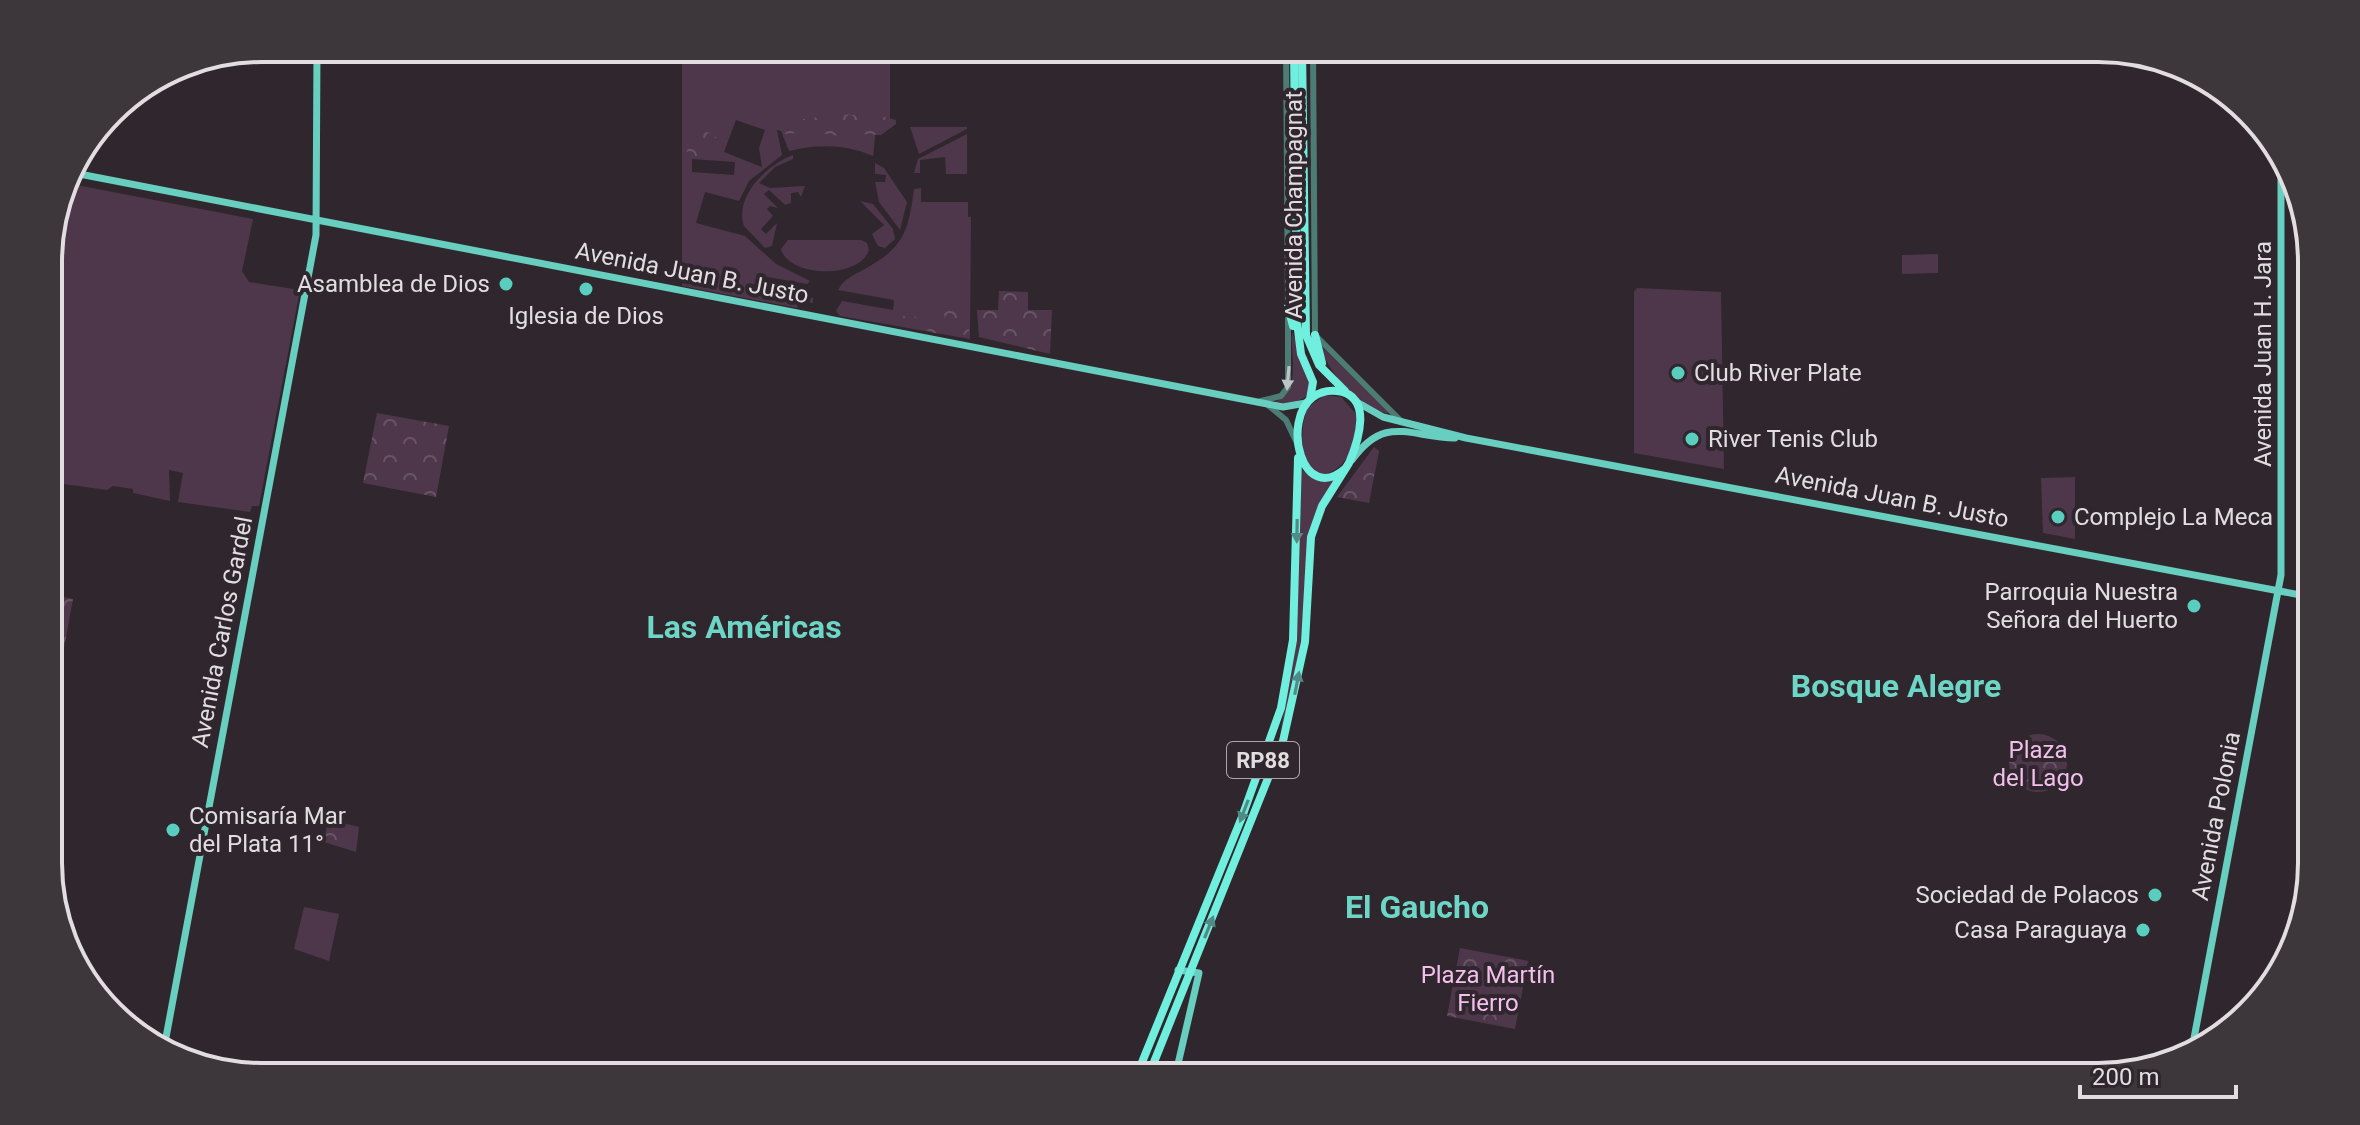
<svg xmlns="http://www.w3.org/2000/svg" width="2360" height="1125" font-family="Roboto,sans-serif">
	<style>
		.grass { fill: #4e374b; fill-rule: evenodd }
		.forest { fill: url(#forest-crowns) }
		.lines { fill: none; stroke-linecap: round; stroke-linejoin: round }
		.minor { stroke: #4d7c75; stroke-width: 6 }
		.major { stroke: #67cec0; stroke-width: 7 }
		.highway { stroke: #70efde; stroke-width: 8 }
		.oneway { fill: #bdc5c6 }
		.oneway2 { fill: #508b86 }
		.poi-dot { fill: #59cebf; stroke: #2f272d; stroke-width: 3 }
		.labels { text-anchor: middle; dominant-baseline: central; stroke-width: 8; stroke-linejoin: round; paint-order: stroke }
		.shield { fill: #2f272d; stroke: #aca6ab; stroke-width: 2 }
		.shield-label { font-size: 22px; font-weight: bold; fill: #e2dde1 }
		.street-label { font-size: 24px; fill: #e2dde1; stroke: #2f272d }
		.poi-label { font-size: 24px; fill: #e2dde1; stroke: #2f272d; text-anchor: end }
		.park-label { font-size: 24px; fill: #f5bfed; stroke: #2f272d }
		.district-label { font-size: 32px; font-weight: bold; fill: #6dd6c7; stroke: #2f272d }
		.rim { fill: none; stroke: #e2dde1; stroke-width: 4 }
	</style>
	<defs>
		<pattern id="forest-crowns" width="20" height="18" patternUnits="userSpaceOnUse" patternTransform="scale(2)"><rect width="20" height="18" fill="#4e374b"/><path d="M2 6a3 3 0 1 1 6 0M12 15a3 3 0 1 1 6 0" fill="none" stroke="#675465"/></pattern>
	</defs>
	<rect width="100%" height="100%" fill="#2f272d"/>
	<!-- grass -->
	<path class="grass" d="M682,48h208v80l-14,1 -3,27c-28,-12 -55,-12 -84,-5l-8,-20 -4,-1 5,25 -33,26 -10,20 -34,-9 -9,31 49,13 31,28 34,17 -3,3 -50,-9 -3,11 51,9 8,3v5l-13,-3 -3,8 -115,-22zM736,120l29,10 -6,18 3,19 -38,-15zM692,159l43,3 -1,13 -42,-3z
		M910,127h57v2l-48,25z
		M967,134v40h-21l-1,-17 -25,3v13h-6l4,-14z
		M793,155v4l-18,8 -16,16 11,5 35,-2 -4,11 -3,-5 -7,1v10l-6,2 -16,-15 -5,4 14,14 -8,-2 -3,3 6,7 -12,13 5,5 11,-11 -5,23 -7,2 -21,-22c-10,-30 23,-61 49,-71z
		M875,163l9,5 23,34 -7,28 -21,-28 -4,-20h10l1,-7 -11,-1z
		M66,183l187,36 -11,52 7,11 51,8 -41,216h-7l-2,6 -72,-10 5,-29 -14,-3 1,31 -37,-8v-4l-20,-3 -6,4 -58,-8 -1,-234z
		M921,188v14h47v15h3l-1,122 -130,-23 -4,-5 6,-10 51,9 1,-10 -56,-10c6,-11 14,-14 25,-20 40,-22 45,-36 51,-81z
		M860,201l13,3 20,25 2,10 -10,9 -7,-2 -6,-12 12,-9z
		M788,240h73l6,3 2,7c-9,29 -80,28 -88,-1z
		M1938,254v19l-36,1v-19z
		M1637,288l84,4 3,177 -90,-16v-161z
		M1292,332l19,48 -5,17 -17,8 -15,-3c28,-8 16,-47 18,-70z
		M1319,344l68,67 1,3c-31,-10 -59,-39 -69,-70z
		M1325,395l16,2 16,18c-1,26 -6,52 -34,60 -25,-11 -24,-45 -15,-68z
		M1300,469l17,11 18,1 -27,56 -9,127 -19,69 10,-57z
		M2075,477v62l-32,-6 -2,-55z
		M304,907l35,7 -10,47 -35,-12z"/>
	<!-- forest -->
	<path class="forest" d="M833,114l21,1 8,6 10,-7 24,6v4l-15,11 -18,-1 -3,-6 -22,8 -24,-4 -30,2 10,-13 19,-4 16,3z
		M696,125l21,13 -12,20h-13l-6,-4z
		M999,291l29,1v18h24l-2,44 -71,-17 -2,-27h21z
		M945,299h7l17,9v27l-36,-2 -11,-5 11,-2 12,-9 -4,-12z
		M891,312l15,5 5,-4 8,7 1,8 -41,-7z
		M377,413l72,13 -13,71 -73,-14z
		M1374,447l5,4 -10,52 -32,-6z
		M49,594l24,5 -13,71 -11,-2z
		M2009 763a29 29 0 1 1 58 0a29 29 0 1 1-58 0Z
		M328,819l31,8 -3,25 -32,-10z
		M1460,948l68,13 -13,68 -68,-13z"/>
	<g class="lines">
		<!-- minor -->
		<path class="minor" d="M1286,48l2,260
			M1313,48l2,287 87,87
			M1261,401l20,-5 7,-9v-68
			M1268,405l18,15 11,23"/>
		<!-- major -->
		<path class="major" d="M69,172l1214,235 23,-4
			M1355,401l28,16 83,21 845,159
			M1352,460c33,-46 57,-23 103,-22
			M164,1048l152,-813 1,-187
			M2192,1049l89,-474v-411
			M1175,1077l24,-104 -21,-3"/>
		<!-- highway -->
		<path class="highway" d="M1294,48l3,274 4,32 12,28 -3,17
			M1302,48l4,287 13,30 26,26
			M1288,307l5,19
			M1315,335l7,28
			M1136,1077l106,-260 39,-109 12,-68 5,-182
			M1148,1077l135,-336 22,-99 6,-105 11,-31 27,-43c9,-21 25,-68 -12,-72 -8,-1 -17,1 -24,6 -32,23 -11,110 33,71"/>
	</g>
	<!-- one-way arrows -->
	<defs><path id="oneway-solid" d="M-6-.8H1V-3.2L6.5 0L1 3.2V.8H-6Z" transform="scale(2)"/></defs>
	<use class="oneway" href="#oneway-solid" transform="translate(1288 378) rotate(95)"/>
	<g class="oneway2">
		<use href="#oneway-solid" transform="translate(1297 531) rotate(91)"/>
		<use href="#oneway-solid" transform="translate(1297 683) rotate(-79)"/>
		<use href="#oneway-solid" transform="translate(1244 811) rotate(111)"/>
		<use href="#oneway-solid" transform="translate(1209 927) rotate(-68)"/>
	</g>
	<!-- markers -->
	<g class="poi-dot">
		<circle cx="506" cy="284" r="8"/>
		<circle cx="586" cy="289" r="8"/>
		<circle cx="1678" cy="373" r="8"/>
		<circle cx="1692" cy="439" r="8"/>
		<circle cx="2058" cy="517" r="8"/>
		<circle cx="2194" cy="606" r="8"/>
		<circle cx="173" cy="830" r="8"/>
		<circle cx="2155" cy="895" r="8"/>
		<circle cx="2143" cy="930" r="8"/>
	</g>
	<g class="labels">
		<!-- shield labels -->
		<rect class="shield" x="1227" y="742" width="72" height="36" rx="6"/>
		<g class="shield-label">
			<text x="1263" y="760">RP88</text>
		</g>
		<!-- street labels -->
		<g class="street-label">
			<text transform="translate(1294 205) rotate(-90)">Avenida Champagnat</text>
			<text transform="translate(692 273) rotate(11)">Avenida Juan B. Justo</text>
			<text transform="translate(2263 354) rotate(-90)">Avenida Juan H. Jara</text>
			<text transform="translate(1892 497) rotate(11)">Avenida Juan B. Justo</text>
			<text transform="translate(222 632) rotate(-79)">Avenida Carlos Gardel</text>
			<text transform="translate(2216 816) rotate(-79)">Avenida Polonia</text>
		</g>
		<!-- poi labels -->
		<g class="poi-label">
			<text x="490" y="284">Asamblea de Dios</text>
			<text x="586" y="316" text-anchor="middle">Iglesia de Dios</text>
			<text x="1694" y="373" text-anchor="start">Club River Plate</text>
			<text x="1708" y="439" text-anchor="start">River Tenis Club</text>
			<text x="2074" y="517" text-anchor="start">Complejo La Meca</text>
			<text x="2178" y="592">Parroquia Nuestra<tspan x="2178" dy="28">Señora del Huerto</tspan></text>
			<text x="189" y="816" text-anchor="start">Comisaría Mar<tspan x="189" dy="28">del Plata 11°</tspan></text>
			<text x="2139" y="895">Sociedad de Polacos</text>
			<text x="2127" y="930">Casa Paraguaya</text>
		</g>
		<!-- park labels -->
		<g class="park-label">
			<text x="2038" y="750">Plaza<tspan x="2038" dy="28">del Lago</tspan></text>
			<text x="1488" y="975">Plaza Martín<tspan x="1488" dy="28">Fierro</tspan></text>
		</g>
		<!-- district labels -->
		<g class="district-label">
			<text x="744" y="627">Las Américas</text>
			<text x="1896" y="686">Bosque Alegre</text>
			<text x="1417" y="907">El Gaucho</text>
		</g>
	</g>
	<!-- crop -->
	<path d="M0 0H2360V1125H0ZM262 62H2098A200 200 0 0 1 2298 262V863A200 200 0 0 1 2098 1063H262A200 200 0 0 1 62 863V262A200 200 0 0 1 262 62Z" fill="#3d363b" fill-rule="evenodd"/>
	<path class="rim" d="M262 62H2098A200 200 0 0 1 2298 262V863A200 200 0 0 1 2098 1063H262A200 200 0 0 1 62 863V262A200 200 0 0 1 262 62Z"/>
	<!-- scale -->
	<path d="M2080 1085v12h156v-12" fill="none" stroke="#e2dde1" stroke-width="4"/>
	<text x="2092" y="1085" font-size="24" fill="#e2dde1" stroke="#2f272d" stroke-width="6" paint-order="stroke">200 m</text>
</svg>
